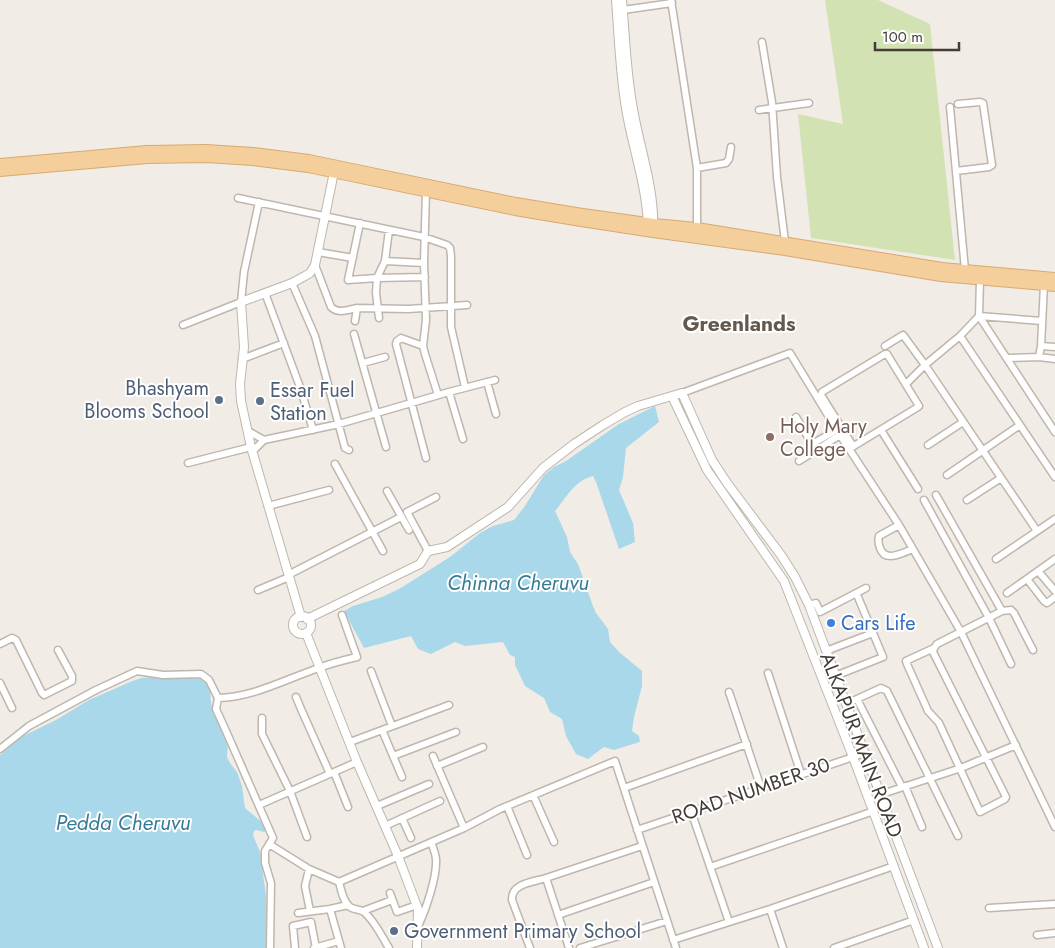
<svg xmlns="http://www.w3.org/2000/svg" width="1055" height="948" font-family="Jost,sans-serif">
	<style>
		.green { fill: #d3e2b3 }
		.water { fill: #a8d8e9 }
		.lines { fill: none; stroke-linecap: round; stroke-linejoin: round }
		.minor-casing { stroke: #bfb6ad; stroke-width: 9 }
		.tertiary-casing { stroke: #bfb6ad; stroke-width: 10 }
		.primary-casing { stroke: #d8a96e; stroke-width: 12 }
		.minor { stroke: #fff; stroke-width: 6 }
		.tertiary { stroke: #fff; stroke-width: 8 }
		.primary { stroke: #f4cf9c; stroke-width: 10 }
		.service-dot { fill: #5c6f8a; stroke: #fff; stroke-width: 2 }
		.education-dot { fill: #8d6e63; stroke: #fff; stroke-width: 2 }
		.shop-dot { fill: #3f7fe0; stroke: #fff; stroke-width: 2 }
		.labels { text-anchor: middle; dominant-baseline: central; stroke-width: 4; stroke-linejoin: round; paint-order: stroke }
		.service-label { font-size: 20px; fill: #4e5e75; stroke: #fff; text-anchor: start }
		.education-label { font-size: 20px; fill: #785e54; stroke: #fff; text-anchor: start }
		.shop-label { font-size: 20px; fill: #366cbe; stroke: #fff; text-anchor: start }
		.street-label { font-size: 20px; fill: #443c36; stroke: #fff }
		.neighbourhood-label { font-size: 21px; font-weight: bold; fill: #65594e; stroke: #fff }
		.water-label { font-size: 21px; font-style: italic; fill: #367b96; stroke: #fff }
	</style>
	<rect width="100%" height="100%" fill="#f1ede6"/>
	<!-- green -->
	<path class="green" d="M825,0h53l52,24 25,236 -144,-22 -13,-124 45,10z"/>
	<!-- water -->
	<path class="water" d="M655,406l4,16 -33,26 -3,29 -4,13 14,33 2,19 -16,7 -23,-67 -3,-6c-19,5 -26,21 -38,35l12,26 3,15 8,12 15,42 3,7 12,16 2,13 9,10 23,19v15l-8,31 -2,14 7,5 1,6 -26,8 -10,-3 -16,12 -12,-5 -10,-18 -4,-17 -12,-7 -6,-14 -19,-12 -10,-21v-8l-5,-2 -7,-13 -38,4 -10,-4 -24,12 -13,-5 -7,-13 -47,12 -20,-37 9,-5 29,-9 17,-8 51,-32 30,-24 13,-7 21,-6 11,-14 19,-31 10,-8 12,-6 53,-37z
		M194,676l9,3 5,3 2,6 1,15 3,10 14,28 -1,16 3,6 7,9 5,14 3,22 19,16 2,6 -2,2 -8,-2 -2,1 -1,4 7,17 6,44 1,32 -1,20h-266v-193l21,-18 35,-17 33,-20 41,-18 11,-4 12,-1z"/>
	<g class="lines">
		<defs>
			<path id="minor" d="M671,0l26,168v60
				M623,10l49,-7
				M762,42l10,60 5,75 8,65
				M950,107l15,163
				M759,110l50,-7
				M697,168l29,-5 3,-4 2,-12
				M956,171l33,-4 3,-2 -9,-62 -3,-1 -22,2
				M426,191l-2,72 2,57 -3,26 2,8 13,41
				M238,198l186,39 23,8 3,3 1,8v71l14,60
				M360,223l-12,57 29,-2 -1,15 3,25
				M389,230l-4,31 -8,17 48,-1
				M318,252l35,6
				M385,261l39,2
				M315,265l16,42c7,7 17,3 26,1
				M980,280l-1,36 76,116
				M292,283l23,53 30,112 4,2
				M265,293l35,94 13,43
				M979,316l63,5
				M355,321l2,-13 51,1 59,-4
				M183,325l58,-23 3,-30 15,-70
				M354,334l32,113
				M960,336l95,141
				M423,346l-22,-8 -4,3 -1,3 30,114
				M885,346l18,-11 22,30 112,166
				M1041,346l14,1
				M1039,357l16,2
				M1007,358l32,-1 2,-11 3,-61
				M242,359l42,-16
				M363,363l22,-6
				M487,382l9,32
				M906,384l19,-19 35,-29 19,-20
				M449,392l14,47
				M682,393l108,-40 50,82 59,90 62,107 94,195
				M277,394l24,-4
				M796,417l16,27 25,-14
				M881,430l37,59
				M248,431l16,9 75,-16 110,-32 46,-12
				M928,445l35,-23
				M849,449l69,-42 1,-1 -32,-52h-2l-63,38 -1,3 32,51
				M252,452l12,-12
				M799,461l41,-26
				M188,463l63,-16
				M335,464l48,87
				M947,475l73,-50
				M387,491l22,39
				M936,495l66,116
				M924,500l65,118 22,46
				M967,500l34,-22
				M268,506l61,-16
				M899,525l-20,11c-1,4 -1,7 1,12 5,15 22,5 33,1
				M428,551l-21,-39 29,-15
				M996,559l59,-40
				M1038,571l17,20
				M288,575l113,-58
				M1027,579l17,22 3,2 8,-6
				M258,590l31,-13
				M1007,593l48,-34
				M858,597l15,36
				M809,605l7,-2 4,9 46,-24
				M0,644l12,-6 4,2 26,53 2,2 28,-14v-5l-14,-26
				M934,648l-26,12 -2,1 1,3 21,47 11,12 41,89 25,-13 1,-2 -73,-145 1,-4 3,-4 65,-33 9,-1 3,3 19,37
				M826,651l47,-18 10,24 -48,19
				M371,671l21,55
				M768,673l33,101
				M0,683l12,25
				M729,692l32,96
				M296,697l5,12 29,65
				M857,699l45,88
				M846,704l35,-16 6,3 71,145
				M262,718v16l28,57 17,46
				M382,730l20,47
				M350,742l99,-37
				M0,749l29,-23 67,-36 41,-19 26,4 38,-1 8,6 9,18
				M393,756l63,-24
				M433,756l31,72
				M437,766l46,-19
				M334,772l14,35
				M905,786l17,41
				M624,788l123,-44
				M533,795l21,47
				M879,795l82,-27 55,-23
				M259,805l98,-43
				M377,806l52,-22
				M507,806l20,49
				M691,811l38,111
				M402,818l9,20
				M385,826l55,-25
				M637,830l228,-77
				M269,844l40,25 30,13c2,7 4,20 11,25 4,3 10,2 14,5 11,9 18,25 25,36
				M710,867l164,-56
				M309,869l-4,17 5,25
				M339,882l125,-54 36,-19 115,-48 61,187
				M390,893l7,19 20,-7
				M989,908l66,-4
				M330,909l11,39
				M770,909l13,39
				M363,911l29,-11
				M298,913l32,-4 18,-4
				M558,915l96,-33
				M419,924c7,-15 18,-47 17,-64 0,-6 -3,-12 -5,-18
				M1037,935l18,-2
				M673,940l97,-31 124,-43
				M270,948l1,-65 -6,-20v-12l8,-13 -47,-107 -10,-22 2,-11c36,-1 68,-19 101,-30 12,-5 25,-8 38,-11l-15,-42
				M295,948l-2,-22 18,-4 5,26
				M314,948l25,-7
				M530,948l-18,-48c-1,-17 22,-18 34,-22
				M569,948l-23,-70 96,-32
				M580,948l87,-27
				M834,948l80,-28"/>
			<path id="tertiary" d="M616,0c3,38 4,77 11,114 7,38 20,74 21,113
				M622,0c3,34 4,69 10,103 6,40 23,85 21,125
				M672,396l35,74 77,111 69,176 71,191
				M293 625a9 9 0 1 1 18 0a9 9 0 1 1-18 0Z
				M301,617l-50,-170 -10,-46 -1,-17 4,-37 -3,-45 51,-19 13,-7 5,-3 5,-8 19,-93
				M307,619l113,-55 8,-13 19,-4 61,-40 35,-39 31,-24 29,-19 22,-13 13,-6 44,-13 30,67 15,23 54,72 14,22 14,28 129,343
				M306,633l51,129 41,94 20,53 -1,39"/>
			<path id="primary" d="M0,164l147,-13 59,-1 47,3 56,7 207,43 60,10 78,11 43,4 245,40 113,10
				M0,171l147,-13 59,-1 47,3 55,7 207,43 60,10 78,12 132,18 156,26 114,10"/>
		</defs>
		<!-- minor casing -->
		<use href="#minor" class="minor-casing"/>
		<!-- tertiary casing -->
		<use href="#tertiary" class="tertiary-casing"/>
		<!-- primary casing -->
		<use href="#primary" class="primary-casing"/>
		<!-- minor -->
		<use href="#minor" class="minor"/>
		<!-- tertiary -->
		<use href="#tertiary" class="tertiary"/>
		<!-- primary -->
		<use href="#primary" class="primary"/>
	</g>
	<!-- markers -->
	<g class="service-dot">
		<circle cx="219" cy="400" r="5"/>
		<circle cx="260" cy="401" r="5"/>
		<circle cx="394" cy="931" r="5"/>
	</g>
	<circle class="education-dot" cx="770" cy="437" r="5"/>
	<circle class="shop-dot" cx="831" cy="623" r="5"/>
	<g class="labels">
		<!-- service labels -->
		<g class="service-label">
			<text x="209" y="388" text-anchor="end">Bhashyam<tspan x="209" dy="23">Blooms School</tspan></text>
			<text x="270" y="390">Essar Fuel<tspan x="270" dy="23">Station</tspan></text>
			<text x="404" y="931">Government Primary School</text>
		</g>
		<!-- education labels -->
		<g class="education-label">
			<text x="780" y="426">Holy Mary<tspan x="780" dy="23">College</tspan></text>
		</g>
		<!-- shop labels -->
		<g class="shop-label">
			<text x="841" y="623">Cars Life</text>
		</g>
		<!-- street labels -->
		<g class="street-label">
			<text transform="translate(861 745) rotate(69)">ALKAPUR MAIN ROAD</text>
			<text transform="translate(751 791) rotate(-19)">ROAD NUMBER 30</text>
		</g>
		<!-- neighbourhood labels -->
		<g class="neighbourhood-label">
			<text x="739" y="324">Greenlands</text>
		</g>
		<!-- water labels -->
		<g class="water-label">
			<text x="518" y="583">Chinna Cheruvu</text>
			<text x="123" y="823">Pedda Cheruvu</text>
		</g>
	</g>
	<!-- scale -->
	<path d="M875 42v8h84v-8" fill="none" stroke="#443c36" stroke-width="2.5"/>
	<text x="882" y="42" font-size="15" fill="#443c36" stroke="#ffffff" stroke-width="4" paint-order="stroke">100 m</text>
</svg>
